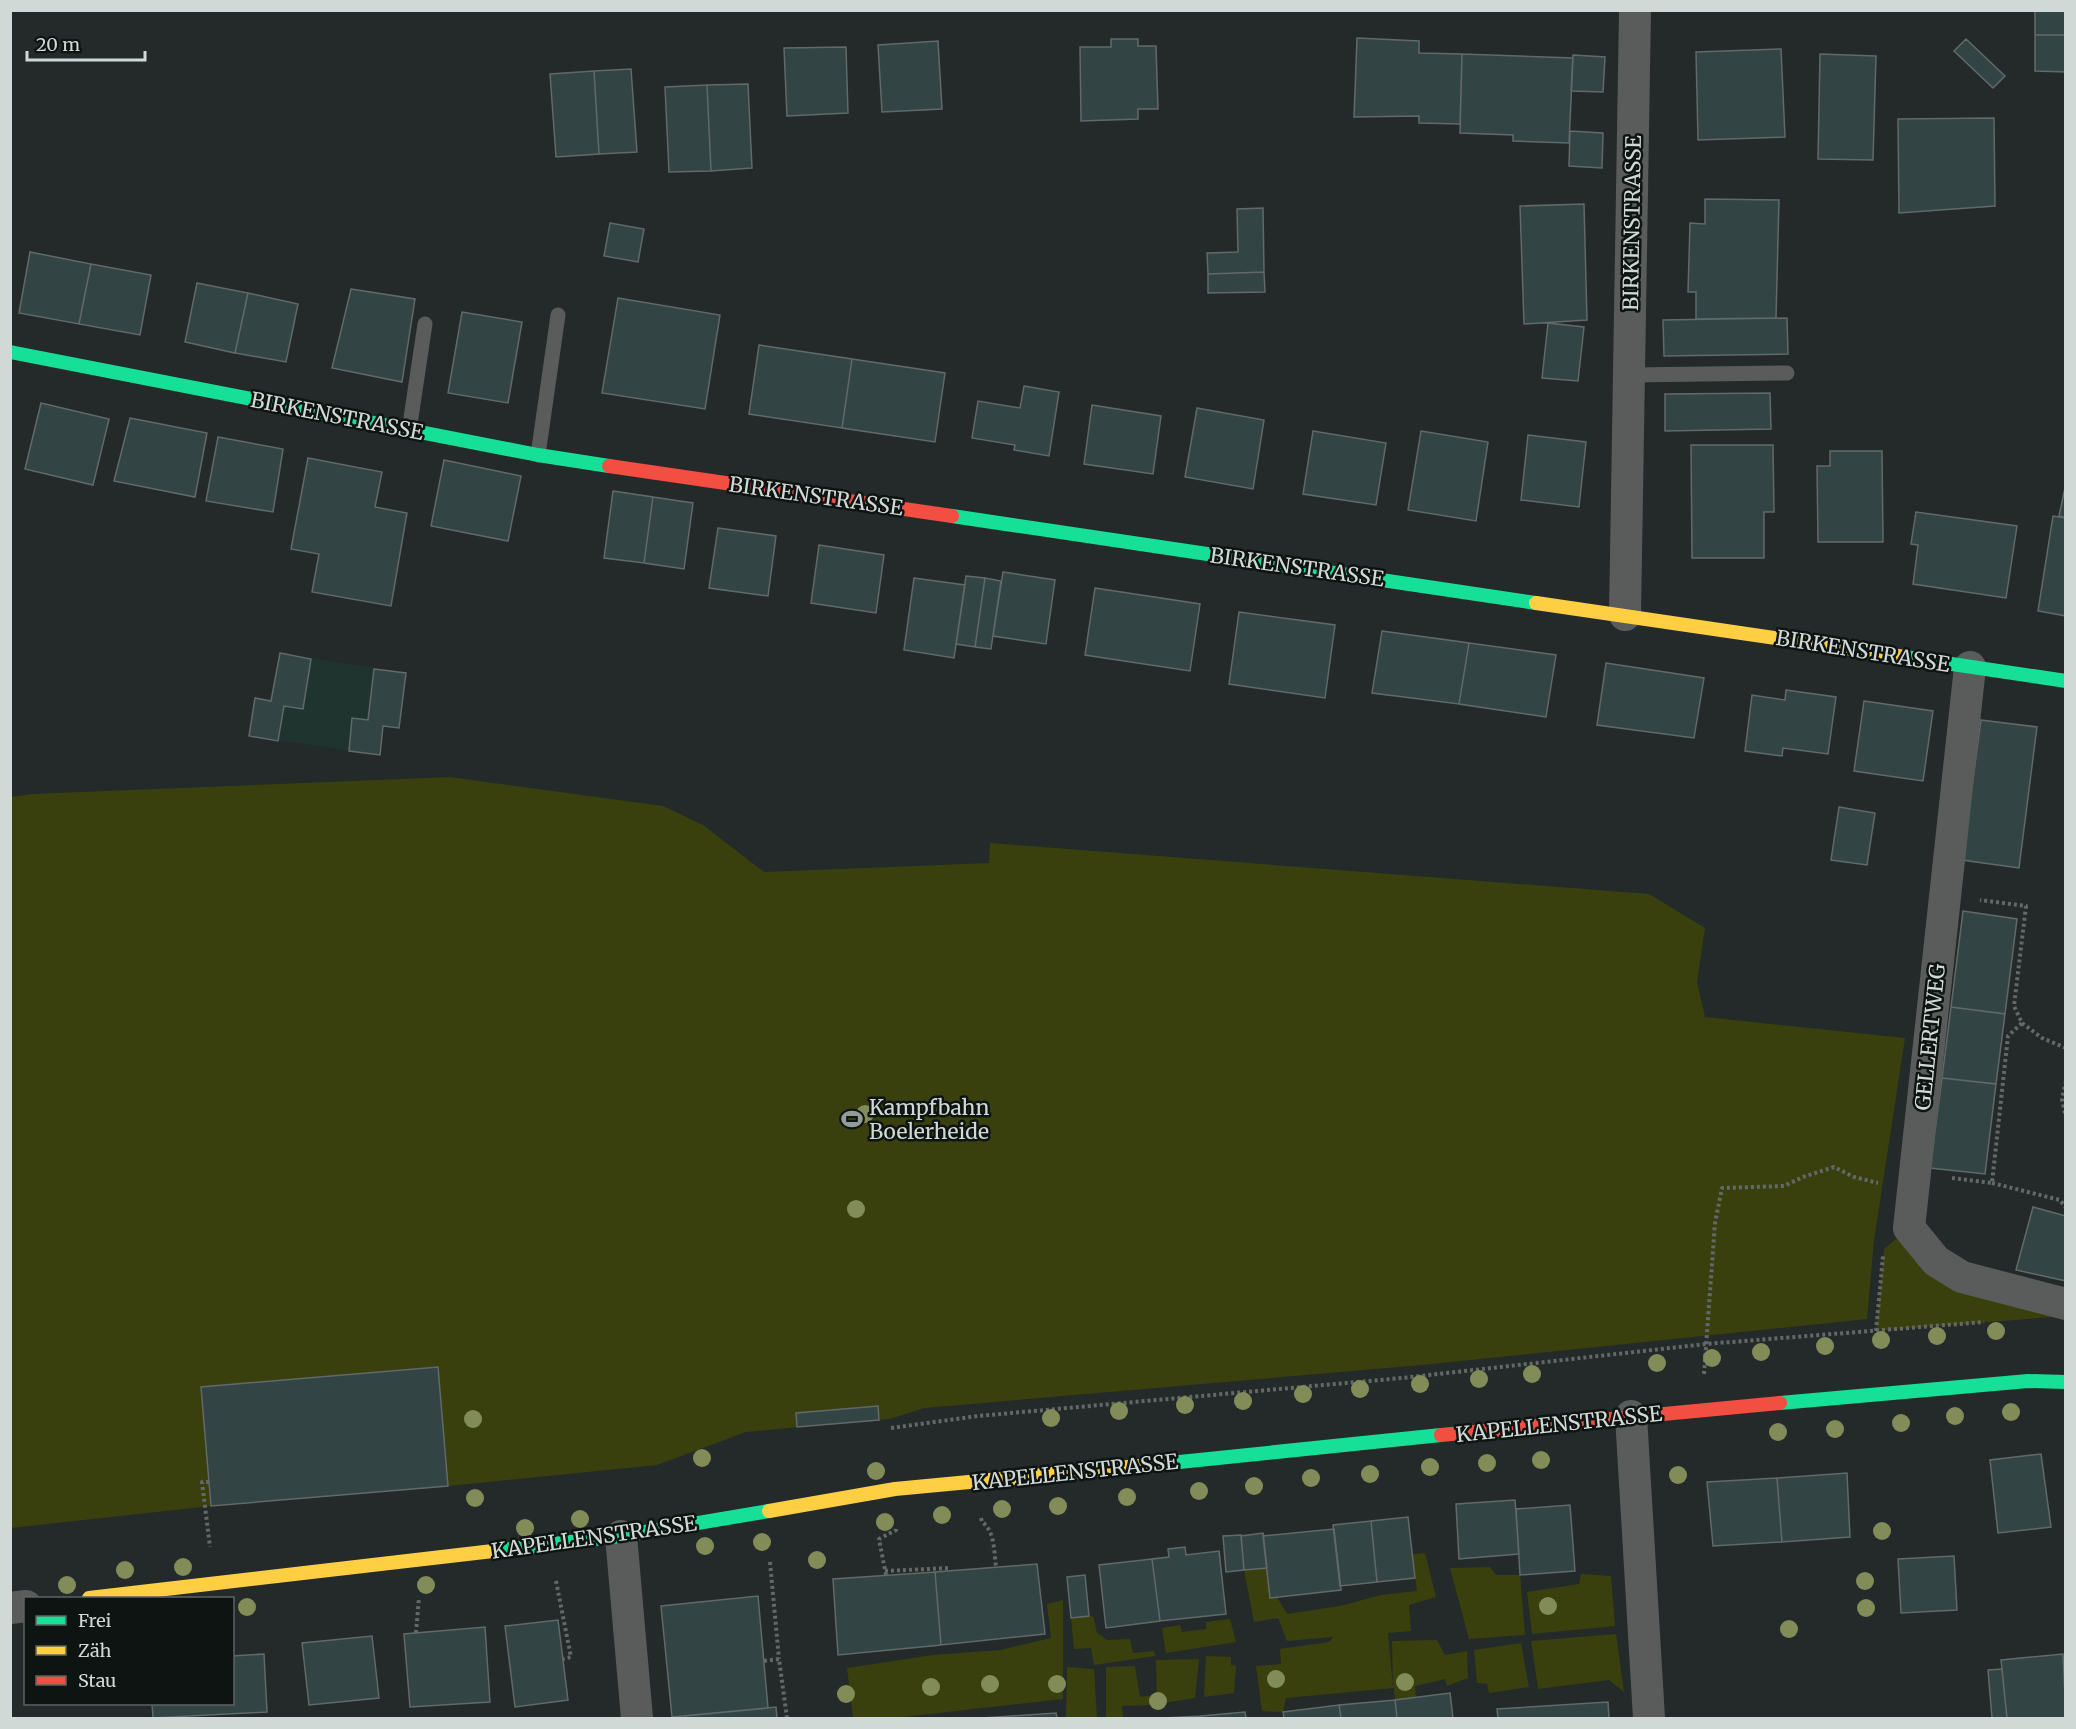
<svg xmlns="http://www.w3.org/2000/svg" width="2076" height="1729" font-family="Merriweather,serif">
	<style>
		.built { fill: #20342f }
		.green { fill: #39400e }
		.building { fill: #334445; stroke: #626969; stroke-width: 1.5 }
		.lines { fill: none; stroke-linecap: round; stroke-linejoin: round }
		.path { stroke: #646867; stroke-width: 4; stroke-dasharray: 3 3; stroke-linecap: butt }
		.lane { stroke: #595c5a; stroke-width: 15 }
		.street { stroke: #595c5a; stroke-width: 32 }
		.fast { stroke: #16e098; stroke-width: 14 }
		.slow { stroke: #ffcf43; stroke-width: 14 }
		.jam { stroke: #f24e42; stroke-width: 14 }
		.tree { fill: #828c59 }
		.labels { text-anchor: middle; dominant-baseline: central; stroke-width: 5; stroke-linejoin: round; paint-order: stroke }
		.street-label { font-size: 21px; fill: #d1d9d7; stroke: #0e1412 }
		.poi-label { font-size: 21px; fill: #d1d9d7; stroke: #0e1412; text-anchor: start }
	</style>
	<rect width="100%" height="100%" fill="#232a29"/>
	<!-- built -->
	<path class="built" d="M280,653l126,20 -7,55 -16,-1 -3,28 -131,-19 6,-38 16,3z"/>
	<!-- green -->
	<path class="green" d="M450,777l213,29 40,19 61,47 225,-9 1,-20 659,51 56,34 -8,54 8,35 200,21 -31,202 -7,79 -445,46 -498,43 -34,11 -144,13 -89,33 -209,21 -237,20 -200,22v-731l21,-3z
		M1909,1228l27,33 129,55 -189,15 8,-82z
		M1425,1553l11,44 -27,8 2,26 -23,2 5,54 -1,-46 45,-1 8,15 22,-4 1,27 -21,8 -2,-7 -30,7 1,11 -21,3 -1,-12 -108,10 -3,14 -21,-1 -6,-45 25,-2 -1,-15 49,-7 4,-5 -46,4 -9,-23 -24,4 -10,-52 23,-2 3,29h7l10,17 53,-8 41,-11 36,-4 -5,-37z
		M1490,1567l6,8h24l5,60 -56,4 -19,-71z
		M1581,1574l30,2 4,50 -83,8 -5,-42 52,-8z
		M1063,1600v99l-169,19h-41l-6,-50 86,-13 67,-5 51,-12 -4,-34z
		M1093,1616l4,17 10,7 23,-1 3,14 21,-2 1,5 -61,9 -3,-17 -17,1 -3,-31z
		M1230,1619l6,23 -70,11 -4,-25 18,-3 2,7 24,-3v-7z
		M1616,1634l8,58 -15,-12 -71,9 -7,-48z
		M1521,1643l8,44 -40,6 -2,-9 -10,-1 -3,-33z
		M1206,1656l25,1v8l5,1 -2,27 -30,4z
		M1199,1659l-4,39 -38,6 -1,-44z
		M1135,1666l5,31 13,-2v10l-31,1 1,12h-17v-51z
		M1067,1667l27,2 3,49h-31z"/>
	<!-- building -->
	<path class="building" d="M2035,10h31v25h-31z
		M2035,35h31v37l-31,-1z
		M1357,38l62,3v12l43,1 -2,70 -41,-1v-7l-65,1z
		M1111,39h27v7h18l2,63h-20v10l-57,2 -1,-74h31z
		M1966,39l39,37 -12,12 -39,-37z
		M938,41l4,68 -60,3 -4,-67z
		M846,47l2,66 -61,3 -3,-68z
		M1781,49l4,88 -87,3 -2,-88z
		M1462,54l111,4 -4,85 -56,-2v-6l-53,-2z
		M1820,54l56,2 -3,104 -55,-1z
		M1573,55l32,2 -2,35 -32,-1z
		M631,69l6,83 -38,2 -5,-83z
		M594,71l5,83 -43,3 -6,-83z
		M748,84l4,84 -41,3 -4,-86z
		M707,85l4,86 -42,1 -4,-85z
		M1994,118l1,88 -96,7 -1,-94z
		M1570,131l33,2 -1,35 -33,-2z
		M1705,199l74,1 -3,118 -80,1v-27h-8l2,-69 15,1z
		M1584,204l3,116 -63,4 -4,-118z
		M1263,208l1,64 -56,2 -1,-21 31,-1 -1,-43z
		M610,223l34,6 -6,33 -34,-6z
		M30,252l61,12 -12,60 -60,-11z
		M91,264l60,11 -11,60 -61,-11z
		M1264,272l1,20 -57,1v-19z
		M197,283l51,10 -13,60 -50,-11z
		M351,289l64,10 -13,83 -70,-14z
		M248,293l50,11 -12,58 -51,-9z
		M618,298l102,17 -15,94 -103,-16z
		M462,312l60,10 -14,81 -60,-10z
		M1787,318l1,36 -124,2 -1,-36z
		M1548,323l36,4 -6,54 -36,-3z
		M759,345l93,14 -10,69 -93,-14z
		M852,359l93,14 -10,69 -93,-14z
		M1024,386l35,6 -10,64 -35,-6 1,-5 -43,-7 6,-37 42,7z
		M1770,393l1,36 -106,2v-37z
		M41,403l68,16 -16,66 -68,-16z
		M1092,405l69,11 -8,58 -69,-10z
		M1197,408l67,12 -11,69 -68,-12z
		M130,418l77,15 -12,64 -81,-16z
		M1313,431l73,12 -10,62 -73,-11z
		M1421,431l67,11 -12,79 -68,-11z
		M1528,435l58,7 -7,65 -58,-7z
		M218,437l65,12 -10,63 -67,-11z
		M1691,445h82l1,67h-10v46h-72z
		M1830,451h52l1,91h-65l-1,-76h13z
		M308,458l74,14 -7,35 32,6 -16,93 -79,-14 7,-38 -28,-5z
		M444,460l77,16 -13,65 -77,-15z
		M2066,483v35l-7,-2z
		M613,491l40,6 -9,66 -40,-5z
		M653,497l40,6 -9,66 -40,-6z
		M1916,512l101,14 -11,72 -93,-14 5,-39 -7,-1z
		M2053,516l13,2v98l-28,-5z
		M718,528l58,8 -8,60 -59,-8z
		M819,545l65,10 -8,58 -65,-10z
		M1003,572l52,8 -9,64 -53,-8z
		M966,576l19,2 -10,69 -19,-3z
		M914,578l51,7 -11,73 -50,-8z
		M985,578l16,3 -10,68 -16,-2z
		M1095,588l105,16 -10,67 -105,-16z
		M1239,612l96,13 -10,73 -96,-14z
		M1382,631l87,12 -10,61 -87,-11z
		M1469,643l87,12 -10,62 -87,-13z
		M280,653l31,6 -8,50 -19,-3 -6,35 -29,-5 6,-38 16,3z
		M1606,663l98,15 -10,60 -97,-13z
		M374,669l32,4 -7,55 -16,-2 -3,29 -31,-4 3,-33 16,2z
		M1786,690l50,7 -8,57 -45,-6 -1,8 -37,-5 7,-56 33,5z
		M1864,701l69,10 -10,70 -69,-10z
		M1981,720l56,7 -18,141 -57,-8z
		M1839,807l36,6 -8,52 -36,-5z
		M1963,911l54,8 -12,95 -54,-7z
		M1951,1007l54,7 -9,70 -54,-6z
		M1942,1078l54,6 -11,90 -55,-6z
		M2033,1207l33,9v65l-50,-11z
		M438,1367l10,119 -237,20 -10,-119z
		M878,1406l1,14 -82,7 -1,-14z
		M2041,1454l10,73 -53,6 -8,-73z
		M1847,1473l3,64 -68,5 -5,-64z
		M1777,1478l5,64 -69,4 -6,-64z
		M1515,1500l4,54 -60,5 -3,-55z
		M1570,1505l5,66 -55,4 -4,-66z
		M1408,1517l7,61 -38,4 -6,-61z
		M1371,1521l6,61 -37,4 -7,-61z
		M1334,1529l7,61 -71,8 -7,-62z
		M1263,1533l4,35 -23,2 -3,-34z
		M1241,1535l3,35 -18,2 -3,-36z
		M1185,1547l1,8 33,-4 7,63 -66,7 -8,-62 17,-2 -1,-8z
		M1954,1556l3,54 -56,3 -3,-54z
		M1152,1559l8,62 -54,7 -7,-63z
		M1037,1564l8,70 -104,11 -6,-73z
		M935,1572l6,73 -103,10 -5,-76z
		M1085,1575l4,41 -18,2 -4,-41z
		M758,1596l10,112 -96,9 -11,-111z
		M558,1620l10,80 -53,7 -10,-81z
		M485,1627l5,75 -80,5 -6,-73z
		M372,1636l7,62 -70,7 -7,-62z
		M264,1654l3,58 -114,6 -1,-14h80v-48z
		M2063,1654l3,64h-59l-6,-58z
		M2002,1669l5,49h-15l-4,-48z
		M1450,1693l3,25h-56l-2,-18z
		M1395,1700l2,18h-56l-2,-13z
		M1608,1702l1,16h-111l-1,-9z
		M1339,1705l2,13h-57l-1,-6z
		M776,1707l1,11h-91l-1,-2z
		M1245,1712l1,6h-45v-2z
		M1056,1713l1,5h-75z
		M1201,1716v2h-38z"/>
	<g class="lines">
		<!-- path -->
		<path class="path" d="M2022,1023l20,15 24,10
			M2066,1081l-4,18 4,19
			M1952,1178l40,5 16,-147 14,-13 -8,-17 12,-100 -46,-6
			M1992,1183l68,17 6,8
			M1876,1331l7,-75
			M1704,1374l11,-151 7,-35 62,-2 19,-9 31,-10 20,10 24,6
			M891,1428l87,-12 424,-38 304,-34 278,-22
			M209,1482h-7l8,65
			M981,1518l1,4c13,9 12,30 14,45
			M770,1562l9,97
			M885,1571l64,-3
			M886,1575l-7,-36 17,-9v-3
			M556,1581l15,76 -8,2
			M416,1633l3,-36
			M764,1661l15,-2 8,59"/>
		<!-- lane -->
		<path class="lane" d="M1630,375l157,-2
			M409,431l16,-107
			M538,455l20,-140"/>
		<!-- street -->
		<path class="street" d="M1625,615l10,-605
			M1970,667l-61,561 27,33 26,16 104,27
			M1631,1416l18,302
			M621,1536l16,182
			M10,1608l16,-2"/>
		<!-- fast -->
		<path class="fast" d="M10,352l528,103 71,11
			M952,516l584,87
			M1905,657l161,24
			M1780,1403l248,-22 38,1
			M1160,1464l281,-29
			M493,1551l128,-15 148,-25"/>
		<!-- slow -->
		<path class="slow" d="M1536,603l369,54
			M769,1511l126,-22 265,-25
			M89,1598l404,-47"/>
		<!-- jam -->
		<path class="jam" d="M609,466l343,50
			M1441,1435l339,-32"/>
	</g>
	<!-- trees -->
	<g class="tree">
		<circle cx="865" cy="1114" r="9"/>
		<circle cx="856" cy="1209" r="9"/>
		<circle cx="1996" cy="1331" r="9"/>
		<circle cx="1937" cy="1336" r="9"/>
		<circle cx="1881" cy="1340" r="9"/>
		<circle cx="1825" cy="1346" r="9"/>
		<circle cx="1761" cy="1352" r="9"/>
		<circle cx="1712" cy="1358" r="9"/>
		<circle cx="1657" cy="1363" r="9"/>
		<circle cx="1532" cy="1374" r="9"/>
		<circle cx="1479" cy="1379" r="9"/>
		<circle cx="1420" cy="1384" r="9"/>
		<circle cx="1360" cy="1389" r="9"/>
		<circle cx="1303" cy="1394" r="9"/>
		<circle cx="1243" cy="1401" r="9"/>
		<circle cx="1185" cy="1405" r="9"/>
		<circle cx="1119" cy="1411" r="9"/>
		<circle cx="2011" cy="1412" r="9"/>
		<circle cx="1955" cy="1416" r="9"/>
		<circle cx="1051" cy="1418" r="9"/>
		<circle cx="473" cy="1419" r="9"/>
		<circle cx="1901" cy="1423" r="9"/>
		<circle cx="1835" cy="1429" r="9"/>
		<circle cx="1778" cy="1432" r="9"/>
		<circle cx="702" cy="1458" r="9"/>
		<circle cx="1541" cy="1460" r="9"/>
		<circle cx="1487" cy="1463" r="9"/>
		<circle cx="1430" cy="1467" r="9"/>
		<circle cx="876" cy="1471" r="9"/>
		<circle cx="1370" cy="1474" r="9"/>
		<circle cx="1678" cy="1475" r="9"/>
		<circle cx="1311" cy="1478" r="9"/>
		<circle cx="1254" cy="1486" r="9"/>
		<circle cx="1199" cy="1491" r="9"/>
		<circle cx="1127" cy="1497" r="9"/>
		<circle cx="475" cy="1498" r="9"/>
		<circle cx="1058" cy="1506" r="9"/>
		<circle cx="1002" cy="1509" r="9"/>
		<circle cx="942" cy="1515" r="9"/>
		<circle cx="580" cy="1519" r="9"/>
		<circle cx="885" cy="1522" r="9"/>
		<circle cx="525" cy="1528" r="9"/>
		<circle cx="1882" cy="1531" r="9"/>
		<circle cx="762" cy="1542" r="9"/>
		<circle cx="705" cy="1546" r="9"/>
		<circle cx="817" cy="1560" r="9"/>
		<circle cx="183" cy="1567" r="9"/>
		<circle cx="125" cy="1570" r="9"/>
		<circle cx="1865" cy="1581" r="9"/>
		<circle cx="67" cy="1585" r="9"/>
		<circle cx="426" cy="1585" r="9"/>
		<circle cx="1548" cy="1606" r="9"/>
		<circle cx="247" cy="1607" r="9"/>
		<circle cx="1866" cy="1608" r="9"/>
		<circle cx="1789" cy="1629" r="9"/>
		<circle cx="1276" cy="1679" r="9"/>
		<circle cx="1405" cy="1682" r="9"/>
		<circle cx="990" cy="1684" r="9"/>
		<circle cx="1057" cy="1684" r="9"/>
		<circle cx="931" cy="1687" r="9"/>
		<circle cx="846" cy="1694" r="9"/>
		<circle cx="1158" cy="1701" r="9"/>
	</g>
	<!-- icons -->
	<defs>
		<symbol id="stadium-bare" viewBox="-9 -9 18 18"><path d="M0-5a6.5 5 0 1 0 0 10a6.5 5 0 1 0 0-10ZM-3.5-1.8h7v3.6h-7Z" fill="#949c9a" stroke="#0e1412" stroke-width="2.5" paint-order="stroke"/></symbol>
	</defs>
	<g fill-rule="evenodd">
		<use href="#stadium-bare" x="837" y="1104" width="30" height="30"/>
	</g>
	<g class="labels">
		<!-- street labels -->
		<g class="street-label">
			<text transform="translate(1632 223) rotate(-89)">BIRKENSTRASSE</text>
			<text transform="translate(337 416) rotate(11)">BIRKENSTRASSE</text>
			<text transform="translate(816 496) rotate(8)">BIRKENSTRASSE</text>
			<text transform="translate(1297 567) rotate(8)">BIRKENSTRASSE</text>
			<text transform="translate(1863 651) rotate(9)">BIRKENSTRASSE</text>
			<text transform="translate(1930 1037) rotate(-84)">GELLERTWEG</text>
			<text transform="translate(1559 1424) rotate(-6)">KAPELLENSTRASSE</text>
			<text transform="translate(1075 1472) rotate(-6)">KAPELLENSTRASSE</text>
			<text transform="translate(594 1537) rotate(-8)">KAPELLENSTRASSE</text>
		</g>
		<!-- poi labels -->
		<g class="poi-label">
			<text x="869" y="1107">Kampfbahn<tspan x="869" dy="24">Boelerheide</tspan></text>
		</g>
	</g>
	<!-- border -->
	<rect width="2076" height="1729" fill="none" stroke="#d1d9d7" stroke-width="24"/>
	<!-- legend -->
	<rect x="24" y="1597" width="210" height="108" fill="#0e1412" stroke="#5c6361" stroke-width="1.5"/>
	<rect x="36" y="1616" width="30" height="9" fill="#16e098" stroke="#5c6361" stroke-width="1.5"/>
	<text x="78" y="1627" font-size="18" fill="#d1d9d7">Frei</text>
	<rect x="36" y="1646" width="30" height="9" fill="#ffcf43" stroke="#5c6361" stroke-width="1.5"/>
	<text x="78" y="1657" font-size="18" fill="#d1d9d7">Zäh</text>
	<rect x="36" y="1676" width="30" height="9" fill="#f24e42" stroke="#5c6361" stroke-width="1.5"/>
	<text x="78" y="1687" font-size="18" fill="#d1d9d7">Stau</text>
	<!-- scale -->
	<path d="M27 51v9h118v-9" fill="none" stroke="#d1d9d7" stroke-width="3"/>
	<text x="36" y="51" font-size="18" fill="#d1d9d7" stroke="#0e1412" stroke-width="4.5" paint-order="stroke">20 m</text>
</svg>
